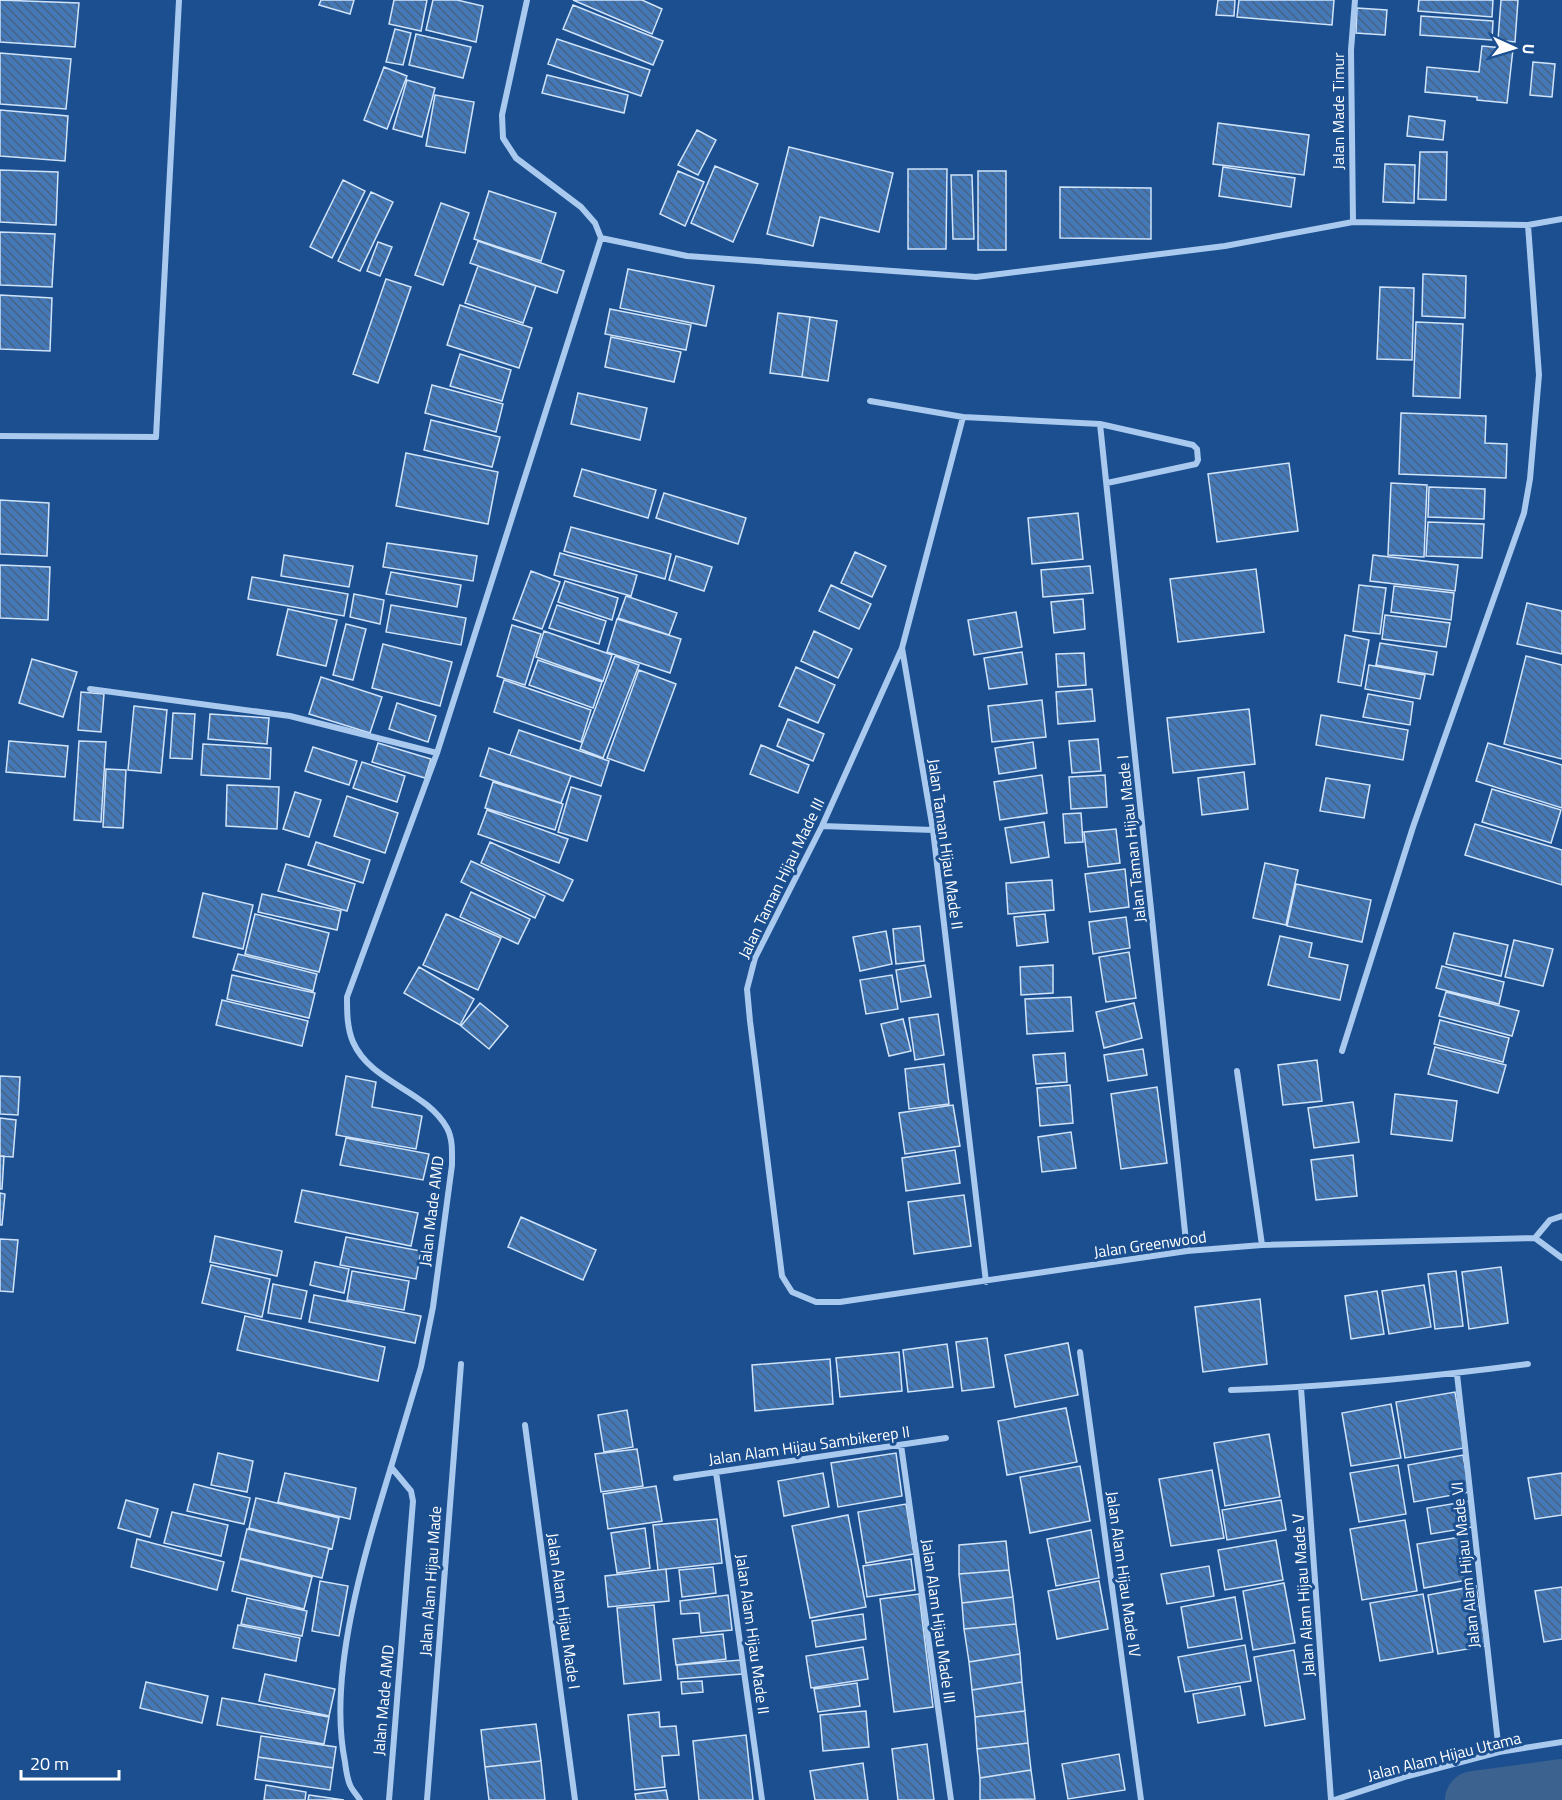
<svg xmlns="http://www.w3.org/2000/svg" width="1562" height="1800" font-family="'Titillium Web',sans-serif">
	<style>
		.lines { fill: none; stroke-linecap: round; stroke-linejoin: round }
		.river { stroke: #3c6290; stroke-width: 58 }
		.building { fill: url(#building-back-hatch); stroke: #cfe3fa; stroke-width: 1.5 }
		.minor { stroke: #a9c9ee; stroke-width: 6 }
		.labels { text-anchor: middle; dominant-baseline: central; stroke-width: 6; stroke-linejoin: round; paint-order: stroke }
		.street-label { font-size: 16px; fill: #fff; stroke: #1b4f8f }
	</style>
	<defs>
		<pattern id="building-back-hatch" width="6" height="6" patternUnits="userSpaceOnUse" patternTransform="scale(1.5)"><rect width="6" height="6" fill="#4478b7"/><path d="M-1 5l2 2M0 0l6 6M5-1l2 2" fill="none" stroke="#486282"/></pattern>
	</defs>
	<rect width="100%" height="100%" fill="#1b4f8f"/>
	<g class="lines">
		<!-- river -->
		<path class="river" d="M1474,1800l88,-12"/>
	</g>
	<!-- building -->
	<path class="building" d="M0,0l79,3 -4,44 -75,-5z
		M321,0h33l-4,14 -31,-9z
		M394,0h33l-6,31 -32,-7z
		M433,0h24l26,6 -7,36 -50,-12z
		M573,0h69l20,9 -10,25z
		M1218,0h17l-1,16 -18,-1z
		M1239,0h95l-2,25 -95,-8z
		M1419,0h74l-1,17 -74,-6z
		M1501,0h17l-3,42 -17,-2z
		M573,5l90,36 -10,24 -90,-36z
		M1357,8l30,2 -2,25 -29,-2z
		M1421,16l72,5 -1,19 -72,-5z
		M395,29l16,4 -8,32 -17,-3z
		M416,34l55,13 -8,31 -54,-13z
		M557,39l93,31 -9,26 -93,-32z
		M1482,46l31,3 -6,54 -30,-3v-3l-52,-5 2,-25 52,5z
		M0,53l71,6 -5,50 -66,-5z
		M1533,62l22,2 -3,33 -22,-2z
		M384,67l23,9 -20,53 -23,-9z
		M547,75l81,20 -4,18 -82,-20z
		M407,80l28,8 -13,49 -29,-8z
		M435,95l39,7 -9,51 -39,-7z
		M0,110l68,6 -3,45 -65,-5z
		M1409,116l36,5 -2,19 -36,-4z
		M1218,123l91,12 -5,40 -91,-11z
		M697,130l19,10 -18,35 -20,-10z
		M789,147l104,26 -14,59 -59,-15 -7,29 -46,-12z
		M1420,152h27l-1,48 -28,-1z
		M1385,164l30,1 -1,38 -31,-1z
		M715,166l43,18 -25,58 -42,-19z
		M1223,167l72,11 -4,29 -72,-11z
		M908,169h39l-1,80h-38z
		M0,170l58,2 -2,53 -56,-3z
		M678,171l26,11 -19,44 -25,-12z
		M978,171h28v79h-28z
		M951,175h21l2,64h-21z
		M343,180l22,11 -33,67 -22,-11z
		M1060,187l91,1v51l-91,-1z
		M489,191l67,22 -15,48 -67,-22z
		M371,192l22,10 -33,69 -22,-10z
		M441,203l28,10 -26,72 -28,-10z
		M0,232l55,2 -3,53 -52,-2z
		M478,241l86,30 -7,22 -87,-30z
		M378,242l14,5 -12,29 -13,-5z
		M478,266l58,20 -13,37 -58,-20z
		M628,269l86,17 -8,40 -86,-18z
		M1423,274l43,2 -1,42 -43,-2z
		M386,279l25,8 -33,96 -25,-9z
		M1380,287l34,1 -2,72 -35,-1z
		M0,295l52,3 -2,53 -50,-2z
		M460,305l72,23 -13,40 -72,-23z
		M610,309l81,16 -5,25 -81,-16z
		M778,313l32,4 -8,60 -32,-4z
		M810,317l27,4 -9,60 -26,-4z
		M1416,322l47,2 -3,74 -47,-2z
		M611,337l70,15 -7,30 -69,-15z
		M460,354l51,16 -9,31 -52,-15z
		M432,385l71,19 -7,28 -71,-19z
		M578,393l69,15 -7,32 -69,-16z
		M1401,413l85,3 -1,27 22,1 -1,34 -107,-4z
		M431,420l69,17 -8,30 -68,-17z
		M406,453l92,19 -10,52 -92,-18z
		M1289,463l9,68 -81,11 -9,-68z
		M582,469l74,21 -8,28 -74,-22z
		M1391,483l36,2 -3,72 -36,-2z
		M1429,487l56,2 -1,30 -56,-2z
		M664,493l82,25 -8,26 -82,-26z
		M0,500l49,3 -2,53 -47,-2z
		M1078,513l5,46 -51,5 -4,-46z
		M1428,522l56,2 -2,34 -56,-2z
		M571,527l100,27 -6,25 -101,-28z
		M387,543l90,13 -4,25 -90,-14z
		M855,552l31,14 -14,31 -31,-14z
		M560,553l77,22 -6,21 -77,-21z
		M284,555l69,11 -4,21 -68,-11z
		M1373,555l85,10 -3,26 -85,-10z
		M676,556l36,11 -8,24 -35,-11z
		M0,565l50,2 -2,53 -48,-2z
		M1090,566l3,27 -50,4 -2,-27z
		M1256,569l8,63 -86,10 -8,-63z
		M531,571l29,11 -18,47 -29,-10z
		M391,572l70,13 -4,22 -71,-13z
		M252,577l96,17 -4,22 -96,-17z
		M565,581l53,17 -6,22 -54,-18z
		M831,585l40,19 -12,25 -40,-18z
		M1359,585l27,3 -6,46 -27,-3z
		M1394,586l60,7 -3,27 -60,-8z
		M354,594l30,6 -4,24 -30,-7z
		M626,596l51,17 -8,22 -51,-17z
		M1083,599l2,30 -31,4 -3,-31z
		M1527,603l35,8v43l-45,-10z
		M391,605l75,13 -5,27 -75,-13z
		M557,605l49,16 -7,23 -50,-16z
		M288,609l49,11 -11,46 -49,-11z
		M1016,612l6,35 -48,8 -6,-35z
		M1385,615l65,8 -4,24 -64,-8z
		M617,619l64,20 -11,34 -63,-21z
		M346,624l20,5 -13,51 -20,-5z
		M512,625l29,9 -16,51 -28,-9z
		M544,631l68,24 -9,26 -67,-24z
		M814,631l38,18 -14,29 -37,-17z
		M1345,635l24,5 -8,46 -23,-4z
		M1380,643l57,9 -4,23 -57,-10z
		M383,644l69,18 -12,44 -68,-18z
		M1022,652l5,32 -38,5 -5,-31z
		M1084,653l2,32 -28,2 -2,-33z
		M615,656l24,9 -36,93 -23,-9z
		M1526,656l36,9v94l-58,-15z
		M32,659l45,13 -14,45 -44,-14z
		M538,660l64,22 -9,26 -64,-23z
		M1369,665l56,10 -5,24 -55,-10z
		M796,667l39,18 -17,38 -39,-17z
		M639,670l37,14 -32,87 -37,-13z
		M321,677l61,20 -12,36 -61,-19z
		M504,680l87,30 -10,32 -87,-30z
		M1092,689l3,32 -37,3 -2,-32z
		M81,692l23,2 -3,38 -23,-2z
		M1368,694l45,8 -3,23 -47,-8z
		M1042,700l4,37 -54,5 -4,-36z
		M397,703l39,13 -8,26 -39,-13z
		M134,706l33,4 -6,63 -33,-3z
		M1249,709l6,55 -82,9 -6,-55z
		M173,713l22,1 -3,45 -22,-1z
		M210,714l59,4 -2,26 -59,-5z
		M1321,715l87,15 -5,30 -87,-15z
		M788,719l36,15 -11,27 -36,-15z
		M519,730l90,31 -8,25 -91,-31z
		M1098,739l3,32 -29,2 -3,-32z
		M9,741l59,5 -3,31 -59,-5z
		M79,741l27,1 -5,80 -27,-2z
		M1033,742l3,26 -37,6 -4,-26z
		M378,743l53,16 -6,19 -53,-16z
		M1488,743l74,22v43l-86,-27z
		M203,744l68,4 -1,31 -69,-4z
		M761,745l48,20 -11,28 -48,-19z
		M313,747l44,14 -8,24 -44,-14z
		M489,748l82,28 -10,27 -81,-27z
		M362,762l43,14 -8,26 -44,-14z
		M106,769l20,1 -3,58 -20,-1z
		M1244,772l4,37 -46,6 -4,-37z
		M1042,775l5,38 -47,7 -6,-38z
		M1105,775l2,32 -36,2 -2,-32z
		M1326,778l44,7 -6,33 -44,-7z
		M493,782l70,22 -8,26 -70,-22z
		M227,785l52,2 -2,42 -51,-3z
		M571,787l30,9 -14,45 -29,-9z
		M1492,789l69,21 -10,33 -69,-21z
		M295,792l26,8 -12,37 -26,-8z
		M347,796l51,17 -13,40 -51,-17z
		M487,810l81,29 -9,24 -81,-29z
		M1081,813l2,29 -18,1 -2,-29z
		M1044,822l5,35 -38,6 -6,-35z
		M1475,824l87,26v35l-97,-30z
		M1116,829l4,34 -32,4 -4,-35z
		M316,842l54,18 -7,23 -55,-18z
		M490,842l83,38 -10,21 -82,-38z
		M471,861l74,35 -10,22 -74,-36z
		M1265,863l33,7 -12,55 -33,-7z
		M286,864l69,20 -8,27 -69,-20z
		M1125,869l4,38 -39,5 -5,-38z
		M1052,880l2,30 -46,4 -2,-31z
		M1296,884l75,16 -9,42 -75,-16z
		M471,892l59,27 -12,25 -58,-27z
		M203,893l50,12 -10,44 -50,-12z
		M262,894l79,17 -4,19 -79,-18z
		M255,914l74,19 -10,39 -74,-18z
		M446,914l55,24 -23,52 -55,-25z
		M1045,914l3,28 -31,4 -3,-29z
		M1126,917l4,31 -37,6 -4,-32z
		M920,926l4,35 -28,3 -3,-35z
		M886,931l6,33 -32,7 -7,-34z
		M1454,933l54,12 -7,31 -55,-12z
		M1280,936l32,7 -3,14 39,8 -8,35 -72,-15z
		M1514,940l39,9 -10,37 -38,-9z
		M1129,952l7,46 -30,4 -7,-45z
		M238,954l79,20 -4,17 -80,-21z
		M925,965l6,32 -30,5 -5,-32z
		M1053,965v28l-32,2 -1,-28z
		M1442,966l62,16 -5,22 -63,-16z
		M419,967l55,32 -14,26 -56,-32z
		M232,975l83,18 -6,25 -82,-19z
		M892,975l6,34 -32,5 -6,-34z
		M1446,992l73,19 -7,25 -73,-20z
		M1071,997l2,34 -46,3 -2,-35z
		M222,1000l86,21 -6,25 -86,-21z
		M480,1003l28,23 -19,23 -28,-23z
		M1134,1003l8,35 -38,10 -8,-36z
		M938,1014l6,41 -29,5 -6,-42z
		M903,1019l8,32 -22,5 -8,-32z
		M1440,1020l69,18 -6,24 -69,-18z
		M1435,1047l71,18 -8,28 -70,-19z
		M1143,1049l4,26 -39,6 -4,-26z
		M1065,1053l2,29 -31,2 -3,-29z
		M1317,1060l5,41 -39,4 -5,-40z
		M944,1064l5,40 -40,5 -4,-40z
		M0,1076l20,1 -2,38 -18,-1z
		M346,1076l30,6 -4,25 50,9 -6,33 -80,-14z
		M1070,1085l3,38 -33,3 -3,-38z
		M1157,1087l10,76 -46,6 -10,-75z
		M1395,1094l62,7 -5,40 -61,-7z
		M1353,1102l6,40 -45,6 -6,-40z
		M953,1105l7,41 -55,8 -6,-41z
		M0,1118l16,2 -3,37 -13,-1z
		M1071,1132l5,36 -34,4 -4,-35z
		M346,1138l83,16 -6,26 -83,-15z
		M955,1150l5,33 -54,8 -4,-33z
		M1353,1155l4,41 -41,4 -5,-40z
		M0,1156h4l-2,33h-2z
		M302,1190l116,23 -7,33 -116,-24z
		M0,1193l5,1 -3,31h-2z
		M964,1195l7,51 -57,8 -6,-52z
		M521,1217l75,33 -13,30 -75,-33z
		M215,1236l67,15 -5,25 -67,-14z
		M346,1237l75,14 -5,28 -76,-14z
		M0,1239l18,1 -5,52 -13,-1z
		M315,1262l34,7 -5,24 -34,-8z
		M211,1265l59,14 -8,38 -60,-14z
		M1501,1267l7,56 -39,6 -7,-57z
		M352,1271l57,10 -5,29 -57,-10z
		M1456,1271l7,55 -28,3 -7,-55z
		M273,1284l34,7 -6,28 -33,-6z
		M1424,1285l7,42 -42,7 -7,-43z
		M1377,1291l7,43 -33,5 -6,-43z
		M314,1295l107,21 -6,27 -106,-21z
		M1260,1299l7,65 -64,8 -8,-65z
		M245,1316l140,31 -7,34 -141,-31z
		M987,1338l7,49 -32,4 -6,-49z
		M1068,1343l10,52 -63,12 -10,-52z
		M947,1344l6,43 -45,5 -5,-42z
		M899,1352l3,39 -62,6 -4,-39z
		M830,1359l3,45 -78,7 -3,-46z
		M1455,1392l9,56 -59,10 -9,-56z
		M1391,1404l10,54 -50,8 -9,-53z
		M1066,1408l11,54 -70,13 -9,-54z
		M627,1410l6,37 -29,5 -6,-37z
		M1269,1434l11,63 -55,9 -11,-63z
		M637,1449l6,37 -42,6 -6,-38z
		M218,1453l35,8 -6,31 -36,-7z
		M896,1453l6,43 -64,11 -7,-44z
		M1463,1455l7,37 -56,10 -6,-37z
		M1398,1465l8,49 -47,8 -9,-49z
		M1080,1466l10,55 -60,12 -10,-56z
		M1212,1470l12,68 -53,8 -12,-67z
		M285,1473l71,15 -6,31 -72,-17z
		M823,1473l6,34 -45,9 -6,-35z
		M1562,1473v42l-27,4 -7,-41z
		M194,1484l56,14 -6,26 -57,-13z
		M656,1486l6,35 -54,8 -5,-35z
		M256,1498l83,20 -7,31 -83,-21z
		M126,1500l32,9 -8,28 -32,-9z
		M1281,1500l5,30 -59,10 -5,-30z
		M1469,1501l4,26 -42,7 -4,-26z
		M906,1504l8,50 -48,9 -8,-51z
		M172,1512l56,13 -7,31 -57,-13z
		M848,1515l18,92 -56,11 -18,-92z
		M717,1519l5,44 -64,7 -5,-45z
		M1405,1520l12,71 -55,9 -12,-71z
		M645,1528l5,40 -33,5 -6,-40z
		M247,1529l82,19 -7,30 -82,-20z
		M1091,1530l8,48 -43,8 -9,-47z
		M1466,1536l7,43 -49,9 -7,-44z
		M137,1539l87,23 -7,28 -86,-23z
		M1276,1540l7,40 -58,10 -7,-40z
		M1006,1541l3,29 -50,4v-29z
		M240,1559l72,18 -8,32 -72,-18z
		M911,1559l4,31 -48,7 -4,-31z
		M1209,1566l5,30 -47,8 -6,-30z
		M713,1567l3,26 -34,4 -3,-27z
		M666,1569l3,32 -61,6 -3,-31z
		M1009,1570l4,27 -51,6 -3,-29z
		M320,1581l28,5 -9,50 -27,-5z
		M1099,1581l9,48 -51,10 -9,-48z
		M1284,1583l11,60 -42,7 -10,-59z
		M1476,1586l10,60 -48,8 -10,-59z
		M1562,1587v52l-18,3 -9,-51z
		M919,1594l14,113 -39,5 -14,-113z
		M1423,1594l10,58 -53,9 -10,-58z
		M728,1595l4,35 -31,3 -2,-20 -18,1 -1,-13z
		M1013,1597l3,27 -52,5 -2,-26z
		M1235,1597l7,42 -54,9 -7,-41z
		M247,1598l60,13 -5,25 -61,-12z
		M654,1605l7,75 -37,4 -7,-76z
		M863,1614l3,25 -50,8 -4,-26z
		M1016,1624l4,30 -51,8 -5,-33z
		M238,1625l62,13 -4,23 -63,-13z
		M723,1634l3,25 -50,6 -3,-26z
		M1245,1645l6,36 -66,11 -7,-35z
		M863,1647l5,32 -57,9 -5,-32z
		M1294,1650l11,69 -40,7 -11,-69z
		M1020,1654l2,28 -50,8 -3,-28z
		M741,1660l1,14 -64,5 -1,-14z
		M265,1674l70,15 -6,27 -70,-15z
		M702,1681l1,11 -21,2 -1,-12z
		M146,1682l62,14 -6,27 -62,-15z
		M1022,1682l3,29 -50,6 -3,-27z
		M857,1683l3,23 -42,6 -4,-23z
		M1240,1686l5,29 -47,8 -5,-29z
		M222,1698l107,19 -5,27 -107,-19z
		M866,1711l3,36 -46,4 -3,-36z
		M1025,1711l3,32 -51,6 -2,-32z
		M659,1712l1,15 16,-1 3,29 -17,1 3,31 -30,3 -7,-75z
		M536,1724l5,37 -56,6 -4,-37z
		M746,1735l7,65h-54l-6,-59z
		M261,1736l75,11 -3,21 -75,-11z
		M1028,1743l3,27 -51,8 -3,-29z
		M927,1744l7,56h-36l-6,-51z
		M1119,1754l6,36 -57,9 -6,-35z
		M258,1757l75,11 -3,22 -75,-11z
		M541,1761l4,39h-56l-4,-33z
		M863,1763l5,37h-53l-5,-29z
		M1031,1770l4,29 -55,1v-22z
		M266,1785l40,7 -1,8h-41z
		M666,1790l2,10h-32l-1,-6z
		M309,1795l35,5h-36z"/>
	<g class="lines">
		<!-- minor -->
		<path class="minor" d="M527,0l-25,115 1,23 13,20 65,49 14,16 6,15
			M1353,222l-2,-172 4,-50
			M601,238l86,18 289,21 249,-31 128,-24 175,3 34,-6
			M870,401l93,16 137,7 93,21 4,4 1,11 -2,4 -89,19
			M963,417l-61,231 31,182 53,452
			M1100,424l87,827
			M0,436l156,1 23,-437
			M902,648l-80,178 -67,132 -8,31 3,32 32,255 10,16 24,10h24l347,-51 75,-6 273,-7 27,20
			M90,689l200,27 147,37
			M822,826l111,4
			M1342,1051l71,-224 111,-314 6,-34 9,-104 -11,-150
			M1237,1071l25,174
			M1535,1238l15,-18 12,-4
			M1080,1352l61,448
			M1457,1374l42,378
			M1301,1388l30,412
			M1231,1390c99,-3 198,-13 297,-26
			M525,1425l50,375
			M901,1445l50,355
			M716,1472l46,328
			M676,1478l270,-40
			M360,1800c-3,-5 -8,-10 -10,-15 -3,-7 -4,-15 -5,-23 -18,-88 20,-210 46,-295
			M389,1800l24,-299 -2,-10 -20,-24 30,-100 12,-60 19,-142c0,-12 1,-26 -5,-37 -21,-38 -76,-45 -94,-86 -6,-14 -6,-30 -6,-45l90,-244 164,-515
			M427,1800l34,-436
			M1334,1800l74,-24 91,-24 63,-10"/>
	</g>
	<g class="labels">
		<!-- street labels -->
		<g class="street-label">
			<text transform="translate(1338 111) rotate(-90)">Jalan Made Timur</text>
			<text transform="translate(1131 839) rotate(-96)">Jalan Taman Hijau Made I</text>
			<text transform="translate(946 844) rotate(82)">Jalan Taman Hijau Made II</text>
			<text transform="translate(781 878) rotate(-64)">Jalan Taman Hijau Made III</text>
			<text transform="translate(431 1211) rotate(-83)">Jalan Made AMD</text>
			<text transform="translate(1150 1244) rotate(-8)">Jalan Greenwood</text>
			<text transform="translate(809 1445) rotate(-8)">Jalan Alam Hijau Sambikerep II</text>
			<text transform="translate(1465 1565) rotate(-96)">Jalan Alam Hijau Made VI</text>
			<text transform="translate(1124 1574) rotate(82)">Jalan Alam Hijau Made IV</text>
			<text transform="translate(430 1581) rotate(-86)">Jalan Alam Hijau Made</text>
			<text transform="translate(1303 1595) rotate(-94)">Jalan Alam Hijau Made V</text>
			<text transform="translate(564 1611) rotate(82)">Jalan Alam Hijau Made I</text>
			<text transform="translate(939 1621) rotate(82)">Jalan Alam Hijau Made III</text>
			<text transform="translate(753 1634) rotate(82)">Jalan Alam Hijau Made II</text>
			<text transform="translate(383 1700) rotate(-85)">Jalan Made AMD</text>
			<text transform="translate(1444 1756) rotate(-14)">Jalan Alam Hijau Utama</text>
		</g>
	</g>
	<!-- north arrow -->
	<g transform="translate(1514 48) rotate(94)" stroke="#1b4f8f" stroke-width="4.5" paint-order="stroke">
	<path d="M0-4.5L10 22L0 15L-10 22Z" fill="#ffffff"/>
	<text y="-9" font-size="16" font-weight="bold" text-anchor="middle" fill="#ffffff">U</text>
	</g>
	<!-- scale -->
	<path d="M21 1770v9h98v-9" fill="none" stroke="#ffffff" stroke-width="3"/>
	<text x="30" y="1770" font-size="18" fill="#ffffff" stroke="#1b4f8f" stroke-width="4.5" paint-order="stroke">20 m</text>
</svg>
